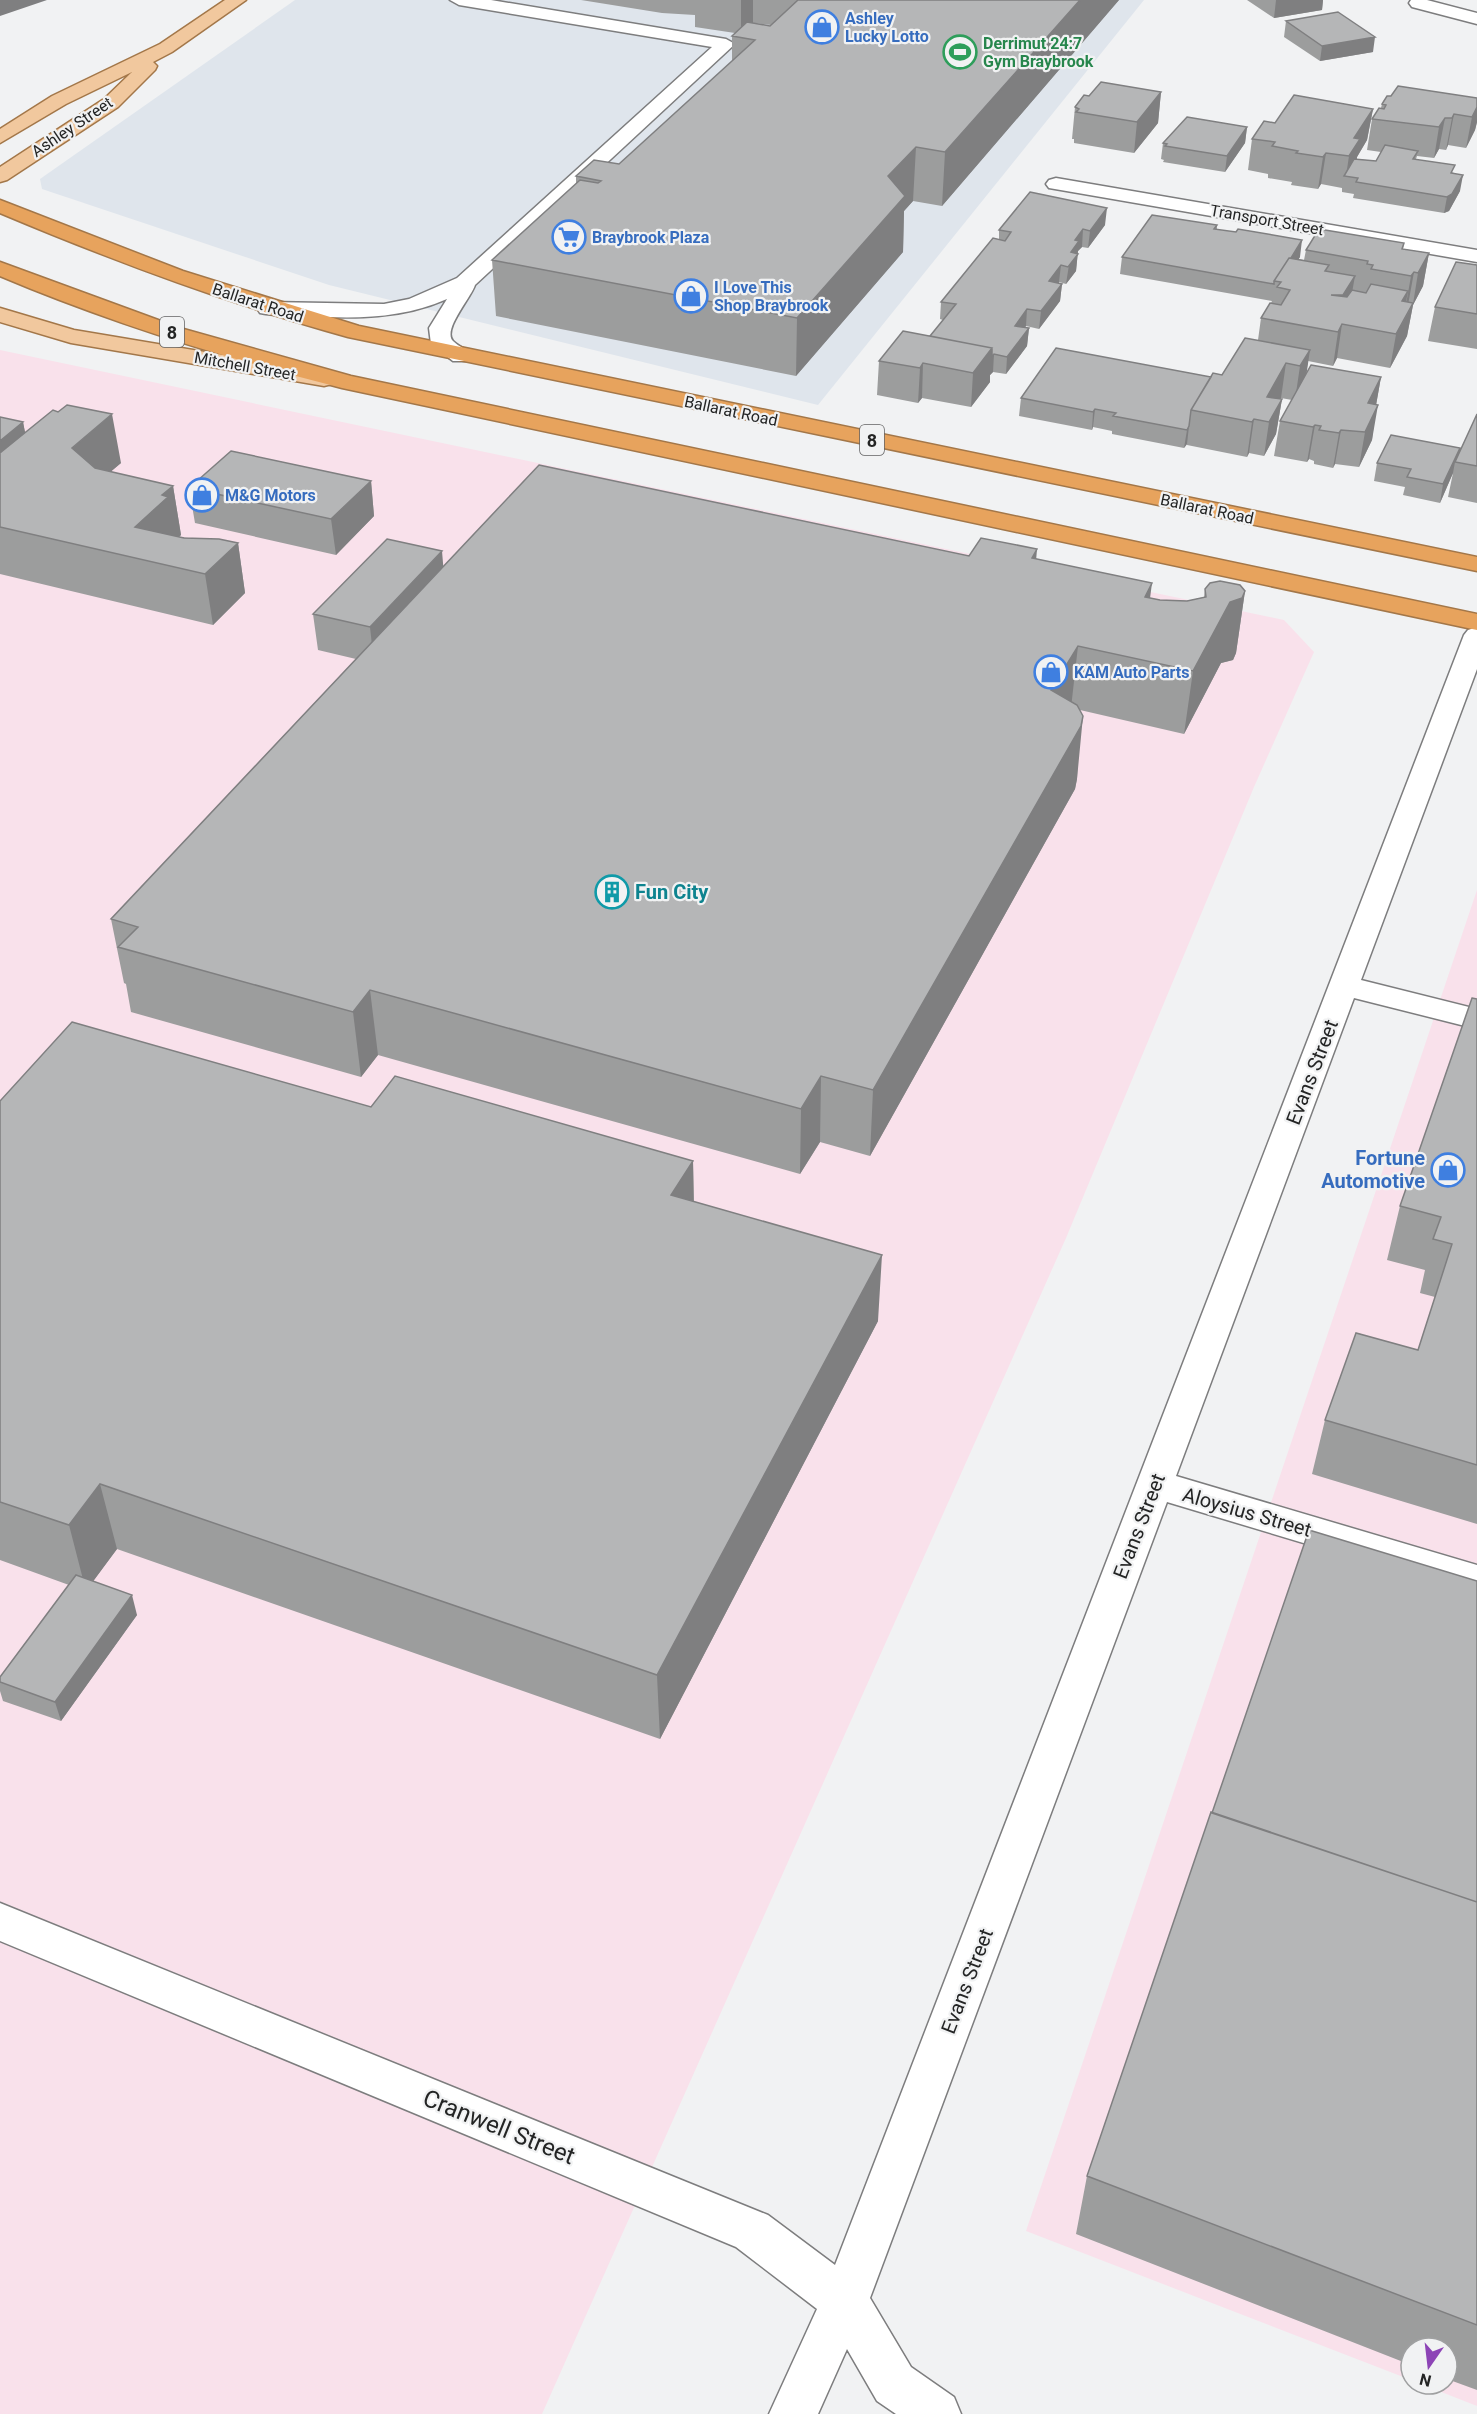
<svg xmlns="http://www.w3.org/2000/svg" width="1477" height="2414" font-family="Roboto,sans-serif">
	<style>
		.built { fill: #dfe5ec }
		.industrial { fill: #f9e1eb }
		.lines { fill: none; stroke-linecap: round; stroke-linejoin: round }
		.lane-casing { stroke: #7d7d7e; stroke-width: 3 }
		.street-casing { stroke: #7d7d7e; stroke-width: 3 }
		.primary-casing { stroke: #a37749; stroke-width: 3 }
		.highway-casing { stroke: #a37749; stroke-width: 3 }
		.lane { fill: #fff; fill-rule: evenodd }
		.street { fill: #fff; fill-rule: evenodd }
		.primary { fill: #f1c89e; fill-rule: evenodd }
		.highway { fill: #e7a35d; fill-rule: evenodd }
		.wall { fill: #9c9d9d; fill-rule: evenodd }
		.shaded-wall { fill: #7f7f80 }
		.building { fill: #b5b6b7; stroke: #7f7f80; stroke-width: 1.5 }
		.labels { text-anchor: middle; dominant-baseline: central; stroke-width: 4.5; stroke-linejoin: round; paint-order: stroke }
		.far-shop-label { font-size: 16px; font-weight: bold; fill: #366cbe; stroke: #f1f2f3; text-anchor: start }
		.far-leisure-label { font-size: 16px; font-weight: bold; fill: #27864d; stroke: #f1f2f3; text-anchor: start }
		.far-street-label { font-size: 16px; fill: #242525; stroke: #f1f2f3 }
		.shield { fill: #f1f2f3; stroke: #626263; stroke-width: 1.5 }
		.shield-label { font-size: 18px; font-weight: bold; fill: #242525 }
		.culture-label { font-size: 20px; font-weight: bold; fill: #0d838f; stroke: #f1f2f3; text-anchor: start }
		.street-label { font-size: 20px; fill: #242525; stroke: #f1f2f3 }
		.shop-label { font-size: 20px; font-weight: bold; fill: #366cbe; stroke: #f1f2f3; text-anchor: end }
		.near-street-label { font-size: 24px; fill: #242525; stroke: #f1f2f3 }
	</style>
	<rect width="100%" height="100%" fill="#f1f2f3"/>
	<!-- built -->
	<path class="built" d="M295,0h849l-326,405 -489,-120 -287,-96 -2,-10z"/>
	<!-- industrial -->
	<path class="industrial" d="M0,350l1284,270 30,32 -60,135 -188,451 -524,1176h-542z
		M1477,890v1516l-56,-22h26v-36h-36v32l-385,-149z"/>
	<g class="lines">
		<defs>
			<path id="lane" d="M450,0h41l235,39 9,5 -260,241c-4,13 -33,45 -22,56 6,6 14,8 19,15l-3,5h-16l-22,-17 -2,-16 18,-29c-46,20 -91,20 -141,17 -15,-1 -31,0 -46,-3l-3,-5 3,-5 8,-1 116,2 25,-5 48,-21 255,-231 -253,-42z"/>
			<path id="street" d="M1411,0h16l50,13v11l-65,-17 -3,-4z
				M1056,178l421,72v12l-428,-74 -3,-4 3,-4z
				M1477,627v42l-116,311 116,29v20l-123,-31 -178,478 301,89v30l-310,-93 -297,796 41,69 43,30 7,17h-65l-19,-13 -30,-52 -29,65h-49l48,-105 -81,-62 -736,-306v-38l768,312 67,50 629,-1630 4,-5z"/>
			<path id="primary" d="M225,0h21l-74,52 -19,10 4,4 -2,4 -37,37 -111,73 -7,2v-15l104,-68 28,-27 -66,32 -66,39v-14l52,-33 108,-52z
				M0,308l74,22 250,42 8,2 3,5 -3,5 -8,2 -253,-43 -71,-21z"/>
			<path id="highway" d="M0,200l183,71 176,55 1118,231v14l-1129,-234c-119,-33 -234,-76 -348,-124z
				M0,262l180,66 171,48 1126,238v16l-1135,-242c-117,-30 -231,-65 -342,-112z"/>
		</defs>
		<!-- lane casing -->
		<use href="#lane" class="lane-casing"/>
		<!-- street casing -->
		<use href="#street" class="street-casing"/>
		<!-- primary casing -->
		<use href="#primary" class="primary-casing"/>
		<!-- highway casing -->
		<use href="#highway" class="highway-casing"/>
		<!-- lane -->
		<use href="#lane" class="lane"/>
		<!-- street -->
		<use href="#street" class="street"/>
		<!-- primary -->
		<use href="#primary" class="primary"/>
		<!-- highway -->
		<use href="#highway" class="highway"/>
	</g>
	<!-- wall -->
	<path class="wall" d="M581,0h538l-177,206 -29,-5 -9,10 -1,41 -107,124 -300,-60 -4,-56 84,-76v-8l43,-12 113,-103v-25l3,-3 -40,-6v-12l-33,-2zM753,23l18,2 -1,1z
		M1247,0h76l-1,10 -48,8z
		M1286,21l87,31 -53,9 -36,-24z
		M1161,92l-3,31 -24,30 -60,-10v-4h-2l3,-32 14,-11z
		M1391,96l86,2v24l-2,8 -9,18 -18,-3 -2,5 -7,-1 -5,9 -17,-2 -1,3 38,14 6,18 -11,20 -5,2 -91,-15 1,-4 -12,-2v-4l-21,-4 -3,5 -27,-4 1,-3 -24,-4v-4l-20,-4 4,-31 23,-16 98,-14 -6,31 -10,17v2l19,2 5,-9 -14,-2 5,-31 9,-11 1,-4z
		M1247,127l-2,16 -20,29 -62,-10 1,-2 -3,-1 2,-16z
		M1105,225l-17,23 -6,-1 -4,4 -2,20 -10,13 -7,-2v1l3,1 -2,17 -21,28 -13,-3 -1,1 4,1 -2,18 -21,28 -13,-2 -3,3v7l-19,25 -49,-9 -4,5 -41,-8 2,-34 51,-25 13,-16 -3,-1 1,-17 58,-62v-10z
		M1217,225v4l83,28 -2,2 6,1 2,-10 98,-7 -1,6 26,4 -6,33 -10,19 -6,31 -17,32 -53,-10 -4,8 -25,-5 -2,13 75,3 -5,28 -4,35 -13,27 -24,-3 -2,4 -19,-4v-3l-5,-2 -2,3 -33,-6 6,-35 12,-21 -11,-2 -1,1h2l-6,35 -12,22 -15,-3 -2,4 -60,-12v-1l-3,4 -72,-14v-3l-19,-4 -1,3 -73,-14 2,-18 190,-21 11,-2 36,-35 3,-22 10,-15 1,-2 -152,-27 2,-17z
		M1477,265v84l-49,-8 7,-34z
		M1477,414v89l-29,-6 5,-24 -13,30 -37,-8 2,-8 -31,-6 3,-18 83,-15 -2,7z
		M0,417l23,5 2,11 96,30 -11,9 63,14 8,49 -2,2 59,6 7,50 -32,32 -213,-51z
		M371,481l3,35 -38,39 -141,-32 -6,-35z
		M969,556l67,3 114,39 10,2 27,1 17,-4 1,-8 40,2 -9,62 -3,7 -12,3 -37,71 -104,-24 -3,69 -2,10 -205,367 -50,-14 -20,32 -422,-119 -17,22 -230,-65 -5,-28 -2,-1 -13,-64 245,-260 -38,-9 -5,-36 130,-48z
		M1477,999v525l-165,-50 13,-54 93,-70 17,-53 -15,-4 5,-23 -38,-10 13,-54z
		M0,1101l371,6 322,54 1,40 184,120 -218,418 -543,-190 -24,32 44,34 -76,106 -58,-20 -3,-10v-14l69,-92 -69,-25z
		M1477,1581v809l-30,-11v-31h-36v17l-335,-131 11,-58z"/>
	<!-- shaded-wall -->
	<path class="shaded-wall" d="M0,0h47l-47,16z
		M741,0h12v23l-12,11z
		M1080,0h39l-177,206 3,-54z
		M1276,0h47l-1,10 -48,8z
		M1375,37l-2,15 -53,9 2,-15z
		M1161,92l-3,31 -24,30 3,-31z
		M1477,107v15l-2,8 -9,18 6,-31z
		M1373,109l-6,31 -10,17 -2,13 -9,6 3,-20 5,-18z
		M1454,114l-6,31 -2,5 6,-32z
		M1445,118l-6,31 -5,9 5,-31z
		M1247,127l-2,16 -20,29 2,-16z
		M916,147l-3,54 -9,10 -1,41 -107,124 1,-58 91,-142z
		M1326,153l-5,31 -3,5 5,-32z
		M1463,175l-3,16 -11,20 -5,2 3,-16z
		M1107,208l-2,17 -17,23 2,-17z
		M1083,229l-1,18 -4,4 -2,20 -10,13 5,-32 4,-12z
		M1302,240l-2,17 -19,31v-6h-4z
		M1429,253l-6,33 -10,19 -6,31 -17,32 12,-67 6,-10 -6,33 11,-20 5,-31z
		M1061,265l-2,17 -12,17 2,-18z
		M1414,272l-6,33 -3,5 6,-34z
		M1355,276l-6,33 -11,19 5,-33z
		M1062,284l-2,17 -21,28 2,-18z
		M1027,309l-1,17 -12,17 1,-17z
		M1342,324l-5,34 -4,8 5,-34z
		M1029,328l-2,18 -21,28 1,-17z
		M992,348l2,6 -1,18 -3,3v7l-19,25 2,-34z
		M1310,350l-5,34 -10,16 5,-34z
		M923,363l-1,35 -4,5 2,-35z
		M1286,363l-5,35 -14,23v-24z
		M1381,377l-6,34 3,-6 -6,35 -13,27 6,-35 3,-29z
		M1282,399l-6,35 -12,22 5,-34z
		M1095,409l-2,18 -1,3 1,-18z
		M112,414l9,49 -40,34 -9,-49z
		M1254,419l-5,34 -2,4 5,-35z
		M23,422l12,60 -35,29v-70z
		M1315,425l-6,34 -2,3 6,-35z
		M1189,426l-2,18 -3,4 3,-18z
		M1341,430l-6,34 -2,4 6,-35z
		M1460,448l-3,14h-2l-2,11 -13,30 3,-19z
		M371,481l3,35 -38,39 -5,-36z
		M173,486l8,49 -6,5 -40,-13 27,-32z
		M238,543l7,50 -32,32 -8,-51z
		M1037,549l-5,62v-53z
		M442,551l3,36 -71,77 -4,-37z
		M1152,583l-8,62 1,-48z
		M1245,591l-9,62 -3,7 -12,3 -37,71 9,-63 37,-69z
		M1078,646l-7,62 -20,-18z
		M1083,716l-6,63 -2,10 -205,367 3,-66z
		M370,990l8,65 -17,22 -8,-65z
		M821,1076l-1,66 -20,32 1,-65z
		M693,1161l1,65 -23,-31z
		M882,1255l-4,66 -218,418 -3,-64z
		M100,1484l17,65 -31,42 -17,-66z
		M132,1595l5,20 -76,106 -6,-19z"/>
	<!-- building -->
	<path class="building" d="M798,0h282l-135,152 -29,-5 -28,29 17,20 -108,122 -305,-58 88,-80 18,3 3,-2 -25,-5 18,-16 25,4 136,-124 -23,-4 15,-14 23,4z
		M1338,12l37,25 -53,9 -36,-25z
		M1101,82l60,10 -24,30 -61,-10 3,-3 -4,-2 9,-12 5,1z
		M1398,86l79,12v9l-5,10 -18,-3 -2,4h-7l-6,9 -67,-8 7,-11 5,1 2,-4 -4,-1 5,-8h4z
		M1294,95l79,14 -19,29 6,1 -11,17 -23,-3 -3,4 -27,-4 2,-2 -26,-5 3,-4 -23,-3 12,-18 11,2z
		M1187,117l60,10 -20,29 -62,-10 2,-2 -4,-1z
		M1385,145l33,6 -5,8 42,6 -4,8 12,2 -11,19 -5,3 -91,-15 2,-4 -14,-2 10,-17 22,2z
		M1030,192l77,16 -17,23 -7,-2 -8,11 4,1 -8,11 7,2 -10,13 -7,-2 -12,16 13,3 -21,27 -14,-2 -12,17 14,2 -22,29 -13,-3 -2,3v-9l-62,-12 26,-32 -15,-2 52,-64 12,3 6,-9 -12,-2z
		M1152,215l65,10 -3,4 22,3 2,-3 64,11 -11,18h-2l-15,23v3l-152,-27z
		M1319,229l85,14 -2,6 27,4 -11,20 -4,-1 -3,4 -40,-7 2,-4 -6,-1 1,-3 -62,-11z
		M1289,258l40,7 -4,6 30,5 -12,19h-12l16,2 5,-7 14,3 5,-9 37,7 -6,10 11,2 -17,31 -54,-10 -4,8 -77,-14 9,-15 11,2 9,-15 -13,-3 4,-5 -7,-1z
		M1456,262l21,3v49l-42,-7z
		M903,331l89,17 -19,25 -50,-10 -3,5 -41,-7z
		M1245,338l65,12 -10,16 -14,-3 -19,34 15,2 -13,23 -15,-3 -2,3 -61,-12 22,-37 9,2z
		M1056,348l155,29 -20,33 -2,16 -2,4 -74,-14 3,-3 -21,-4 -2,3 -72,-14z
		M1311,365l70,12 -13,26 10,2 -13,27 -24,-2 -2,3 -20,-3 2,-4 -6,-1 -2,2 -33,-6z
		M67,405l45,9 -40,34 23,20 78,18 -11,9 6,2 -33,30 49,11 35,1 19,4 -33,31 -205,-47v-74l53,-43 5,2z
		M1477,414v52l-22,-4z
		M0,417l23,5 -23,19z
		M1391,435l69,13 -17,36 -36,-7 4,-8 -34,-6z
		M231,451l140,30 -40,38 -142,-31z
		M539,465l430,91 12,-18 56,11 -5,9 120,25 -7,14 15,3 27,1 19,-4 -1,-8 5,-6 10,-2 20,4 5,6 -3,7 -12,4 -37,69 -115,-25 -27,44 26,15 6,11 -2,10 -208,364 -52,-14 -20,33 -431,-119 -17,22 -235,-65 20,-20 -27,-8z
		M387,539l55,12 -72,76 -57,-13z
		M1472,998l5,1v466l-152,-45 31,-87 62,17 34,-106 -19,-5 8,-22 -41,-11z
		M72,1022l299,85 24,-31 298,85 -22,34 211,60 -225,420 -557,-191 -31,41 -69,-23v-401z
		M1309,1530l168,51v321l-265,-89z
		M76,1575l56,20 -77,107 -55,-20v-5z
		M1211,1812l266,90v423l-390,-149z"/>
	<!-- icons -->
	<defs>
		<symbol id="shop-ring" viewBox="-11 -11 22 22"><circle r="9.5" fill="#f1f2f3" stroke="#3f7fe0" stroke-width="1.5"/><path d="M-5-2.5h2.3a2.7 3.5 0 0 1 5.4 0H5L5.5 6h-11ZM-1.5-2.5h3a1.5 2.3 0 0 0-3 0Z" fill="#3f7fe0"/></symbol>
		<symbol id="stadium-ring" viewBox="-11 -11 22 22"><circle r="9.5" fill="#f1f2f3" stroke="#2e9e5b" stroke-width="1.5"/><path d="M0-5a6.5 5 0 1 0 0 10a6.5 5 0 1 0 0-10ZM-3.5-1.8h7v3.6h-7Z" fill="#2e9e5b"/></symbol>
		<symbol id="supermarket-ring" viewBox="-11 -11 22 22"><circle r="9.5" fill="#f1f2f3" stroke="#3f7fe0" stroke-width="1.5"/><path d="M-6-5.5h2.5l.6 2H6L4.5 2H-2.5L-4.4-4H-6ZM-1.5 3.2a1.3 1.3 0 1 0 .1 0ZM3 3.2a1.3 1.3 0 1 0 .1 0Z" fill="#3f7fe0"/></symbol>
		<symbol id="building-ring" viewBox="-11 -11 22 22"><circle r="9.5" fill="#f1f2f3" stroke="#0f9aa8" stroke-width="1.5"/><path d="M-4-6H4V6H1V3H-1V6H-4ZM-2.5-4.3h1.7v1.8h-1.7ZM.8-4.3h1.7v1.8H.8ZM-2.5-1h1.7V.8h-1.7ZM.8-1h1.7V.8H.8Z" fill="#0f9aa8"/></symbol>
	</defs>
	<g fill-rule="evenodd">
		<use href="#shop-ring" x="803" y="8" width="38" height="38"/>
		<use href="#stadium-ring" x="941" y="33" width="38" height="38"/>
		<use href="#supermarket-ring" x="550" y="218" width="38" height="38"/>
		<use href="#shop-ring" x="672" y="277" width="38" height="38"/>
		<use href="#shop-ring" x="183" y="476" width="38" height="38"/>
		<use href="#shop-ring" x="1032" y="653" width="38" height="38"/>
		<use href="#building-ring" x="593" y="873" width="38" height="38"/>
		<use href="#shop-ring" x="1429" y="1151" width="38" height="38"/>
	</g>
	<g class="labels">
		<!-- far-shop labels -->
		<g class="far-shop-label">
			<text x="845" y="18">Ashley<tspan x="845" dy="18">Lucky Lotto</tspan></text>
			<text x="592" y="237">Braybrook Plaza</text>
			<text x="714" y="287">I Love This<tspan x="714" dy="18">Shop Braybrook</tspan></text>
			<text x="225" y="495">M&amp;G Motors</text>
			<text x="1074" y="672">KAM Auto Parts</text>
		</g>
		<!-- far-leisure labels -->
		<g class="far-leisure-label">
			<text x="983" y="43">Derrimut 24:7<tspan x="983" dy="18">Gym Braybrook</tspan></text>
		</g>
		<!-- far-street labels -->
		<g class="far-street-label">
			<text transform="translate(72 127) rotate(-34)">Ashley Street</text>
			<text transform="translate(1267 220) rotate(10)">Transport Street</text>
			<text transform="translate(258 303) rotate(18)">Ballarat Road</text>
			<text transform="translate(245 366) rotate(10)">Mitchell Street</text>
			<text transform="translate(731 411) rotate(12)">Ballarat Road</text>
			<text transform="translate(1207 509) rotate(12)">Ballarat Road</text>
		</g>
		<!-- shield labels -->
		<g class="shield">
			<rect x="160" y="317" width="24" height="30" rx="4.5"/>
			<rect x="860" y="425" width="24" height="30" rx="4.5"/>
		</g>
		<g class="shield-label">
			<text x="172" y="332">8</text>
			<text x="872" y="440">8</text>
		</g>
		<!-- culture labels -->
		<g class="culture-label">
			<text x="635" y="892">Fun City</text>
		</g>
		<!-- street labels -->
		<g class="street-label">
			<text transform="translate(1312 1072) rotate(-69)">Evans Street</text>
			<text transform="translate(1247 1512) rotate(16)">Aloysius Street</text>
			<text transform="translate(1139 1526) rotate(-69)">Evans Street</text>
			<text transform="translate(967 1981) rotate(-69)">Evans Street</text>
		</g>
		<!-- shop labels -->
		<g class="shop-label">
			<text x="1425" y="1158">Fortune<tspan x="1425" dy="23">Automotive</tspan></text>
		</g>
		<!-- near-street labels -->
		<g class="near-street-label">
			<text transform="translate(499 2127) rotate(22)">Cranwell Street</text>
		</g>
	</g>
	<!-- north arrow -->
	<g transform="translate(1429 2366) rotate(194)"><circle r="28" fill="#f1f2f3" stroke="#9fa0a1" stroke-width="1.5"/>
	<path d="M0-4.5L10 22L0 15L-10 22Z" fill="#8d44b6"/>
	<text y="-9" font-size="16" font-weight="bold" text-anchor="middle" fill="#242525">N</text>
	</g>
</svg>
